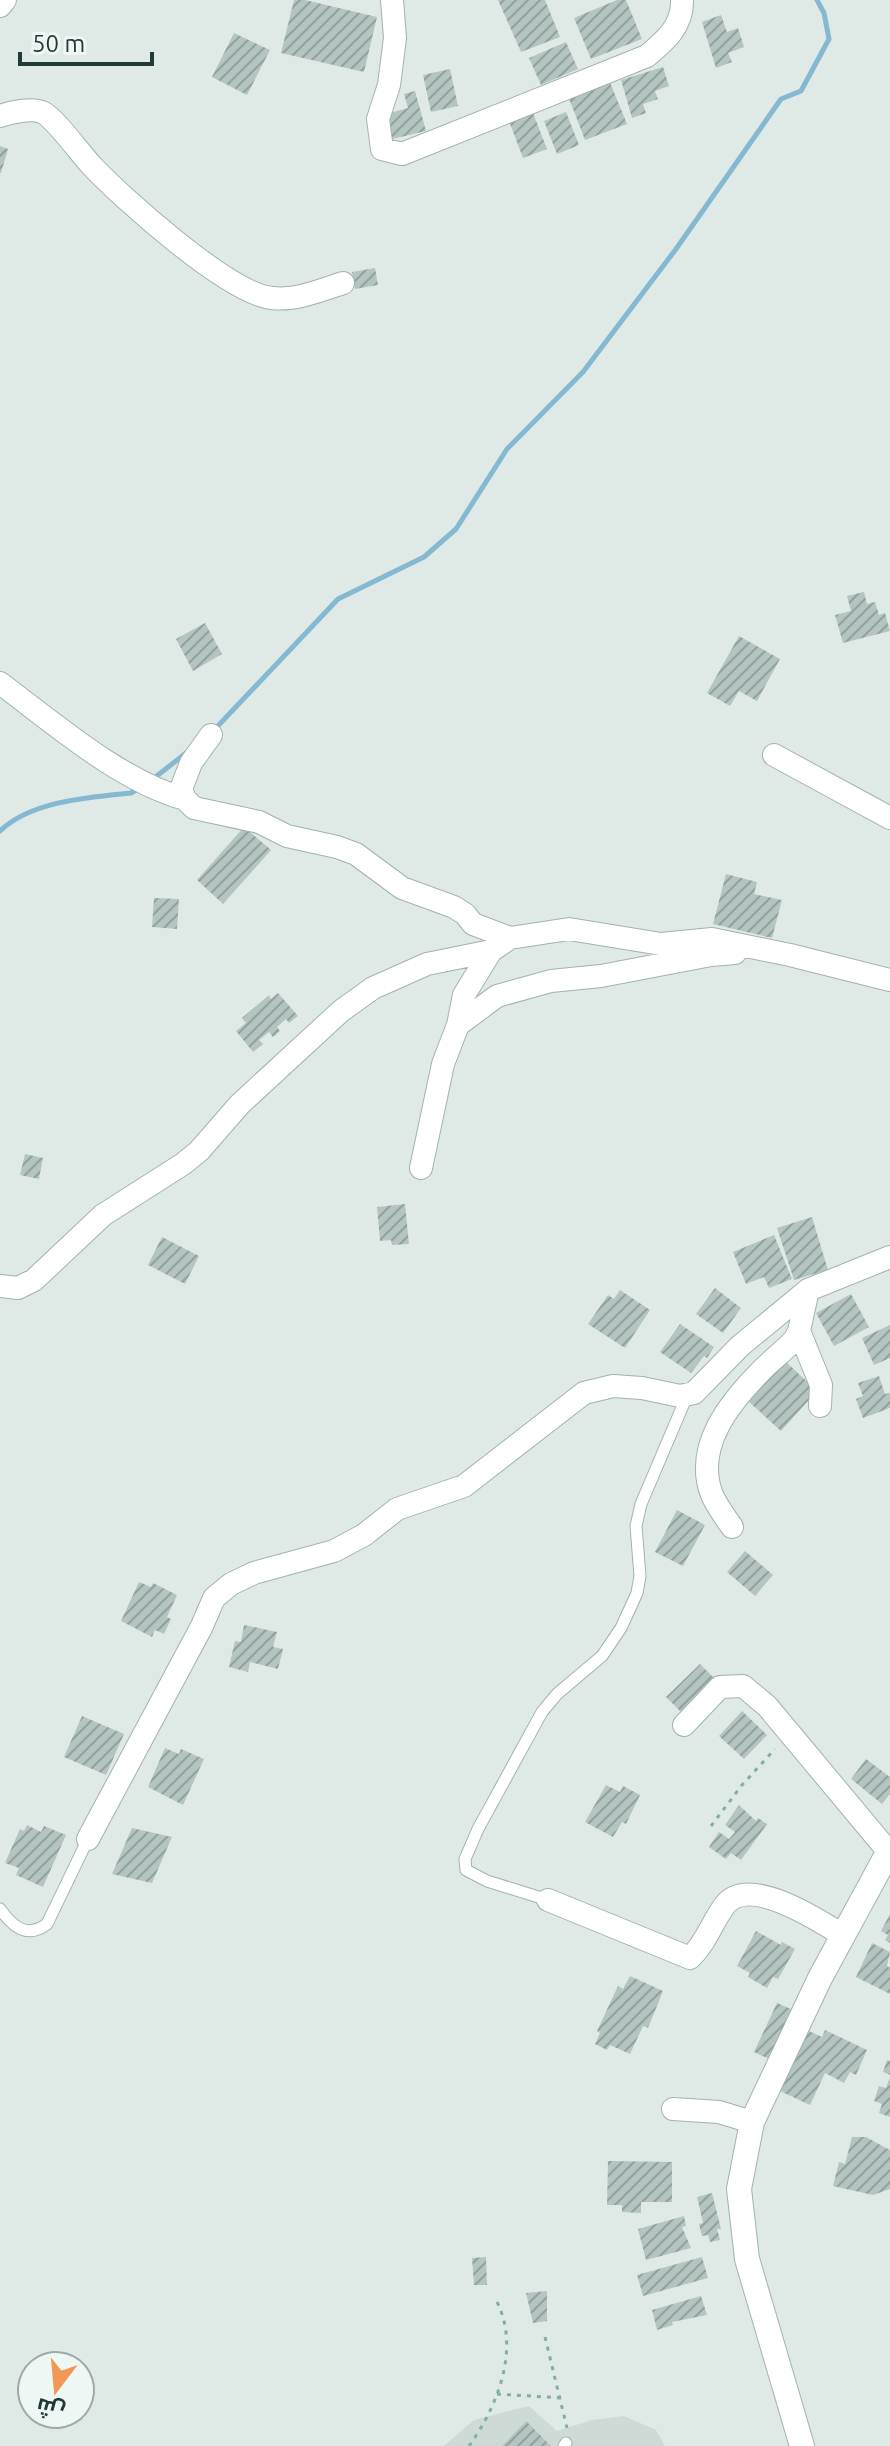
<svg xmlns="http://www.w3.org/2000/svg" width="890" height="2446" font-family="Ubuntu,Cairo,sans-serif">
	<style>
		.built { fill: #cddad6 }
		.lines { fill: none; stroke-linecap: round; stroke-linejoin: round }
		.stream { stroke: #85b8d1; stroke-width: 5 }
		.building { fill: url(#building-hatch) }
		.service-casing { stroke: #a2b2af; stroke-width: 13 }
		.minor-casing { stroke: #a2b2af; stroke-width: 24 }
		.tertiary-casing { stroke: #a2b2af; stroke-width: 26 }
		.path { stroke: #7fafa8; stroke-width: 3; stroke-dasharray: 4 6; stroke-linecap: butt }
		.service { stroke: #fff; stroke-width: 11 }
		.minor { stroke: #fff; stroke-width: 22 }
		.tertiary { stroke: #fff; stroke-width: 24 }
	</style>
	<defs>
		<pattern id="building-hatch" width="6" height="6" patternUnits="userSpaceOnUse" patternTransform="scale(2)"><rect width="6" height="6" fill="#b4c5c1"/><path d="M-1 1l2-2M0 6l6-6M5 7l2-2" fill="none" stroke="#92a19e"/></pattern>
	</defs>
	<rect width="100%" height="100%" fill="#dfeae7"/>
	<!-- built -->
	<path class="built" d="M529,2406l28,25 35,-11 32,-4 32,14 9,16h-221l30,-26z"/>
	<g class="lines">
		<!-- stream -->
		<path class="stream" d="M215,729l123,-130 86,-42 32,-28 51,-80 76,-77 93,-123 105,-150 20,-8 28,-52 -5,-26 -7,-13
			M153,779l33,-26
			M0,831c31,-30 90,-34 131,-38l7,-4"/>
	</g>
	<!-- building -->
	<path class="building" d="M294,0h11l72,17 -13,55 -83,-19z
		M498,0h47l15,37 -39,15z
		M617,0h9l16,39 -51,20 -17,-41z
		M721,15l6,17 11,-4 6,19 -16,6 4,9 -16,6 -14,-46z
		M234,33l36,17 -23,45 -35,-18z
		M566,42l12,27 -37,16 -12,-27z
		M663,67l6,19 -14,5 3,8 -15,5 3,9 -14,5 -11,-38z
		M450,69l8,37 -27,6 -8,-37z
		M609,80l18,44 -42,16 -17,-44z
		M415,91l11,40 -38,9 -6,-25 26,-7 -4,-14z
		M566,112l13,33 -22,9 -13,-33z
		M533,113l14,36 -24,9 -14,-37z
		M0,146l8,3 -7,24h-1z
		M375,268l3,17 -23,4 -3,-17z
		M864,592l3,12 8,-2 4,13 6,-2 5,18 -47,12 -8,-28 16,-4 -4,-15z
		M205,623l17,31 -29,17 -17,-32z
		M739,636l41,23 -23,42 -18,-10 -9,15 -23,-13z
		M244,827l27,23 -48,54 -26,-24z
		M726,874l31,8 -3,12 28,6 -10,38 -59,-14z
		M154,898l25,1 -2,30 -25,-2z
		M278,993l20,23 -9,7 -3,-4 -9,8 3,4 -7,6 -4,-5 -10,8 4,4 -10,8 -17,-21 10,-8 -4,-5 27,-23 2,4z
		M25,1154l18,4 -4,21 -19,-4z
		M405,1204l4,40 -17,1 -1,-5 -11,1 -3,-34z
		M812,1217l16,53 -34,10 -17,-52z
		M774,1235l18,44 -23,9 -5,-11 -18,7 -13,-32z
		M162,1237l37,19 -14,28 -37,-19z
		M715,1288l26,20 -18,25 -27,-19z
		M620,1290l30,20 -25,38 -37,-24 20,-29 6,4z
		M851,1294l18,33 -35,19 -18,-33z
		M680,1324l34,23 -7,11 -3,-2 -13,17 -31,-21z
		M890,1325v33l-16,7 -12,-27z
		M784,1360l33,31 -36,40 -34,-31z
		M879,1376l6,18 5,-1v15l-27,10 -7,-19 7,-3 -5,-13z
		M677,1510l28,15 -22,41 -28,-14z
		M745,1551l28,24 -18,21 -28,-24z
		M139,1582l12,5 2,-4 24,12 -10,22 4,2 -7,15 -9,-4 -3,7 -31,-16z
		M244,1625l33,7 -4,15 10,2 -5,20 -28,-7 -2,10 -19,-5 6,-26 6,1z
		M700,1664l18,18 -34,33 -18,-18z
		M742,1711l25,24 -23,24 -25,-23z
		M82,1716l42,18 -18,41 -42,-18z
		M165,1748l14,6 2,-5 23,10 -21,46 -35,-18z
		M866,1759l24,18v17l-8,10 -31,-25z
		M606,1785l14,7 3,-6 17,9 -14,29 -4,-2 -9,15 -28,-15z
		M739,1805l17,16 2,-3 9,6 -26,36 -10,-7 -5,6 -17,-12 10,-15 10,7 6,-7 -10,-7z
		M27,1825l14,7 3,-6 22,9 -23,52 -27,-12 3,-7 -14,-5 15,-34 4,2z
		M132,1828l40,9 -20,46 -40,-9z
		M890,1914v29l-5,-3 3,-5 -7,-4z
		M756,1931l25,14 1,-3 13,7 -17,30 -5,-2 -6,11 -19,-11 2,-4 -13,-7z
		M872,1943l18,9 -3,14 3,2v26l-34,-17z
		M630,1976l33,15 -15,37 -5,-2 -13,28 -20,-9 -3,5 -12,-6 5,-11 -3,-2 21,-45 5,3z
		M777,2003l14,6 -3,7 2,1 -19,43 -17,-8z
		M825,2030l42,20 -11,25 -6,-3 -6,11 -19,-10 -15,32 -30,-14 29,-60 13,6z
		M887,2060l3,1v14l-7,-3z
		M890,2077v40l-11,-4 3,-9 -8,-3 5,-15 7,2z
		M852,2137h14l24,13v39l-17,6 -40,-9 6,-24 6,2z
		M608,2161l64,1v40h-31v11l-19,-1v-7h-15z
		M712,2193l9,36h-4l3,11 -10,2 -2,-7 -6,1 -3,-12 4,-1 -6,-26z
		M684,2216l2,10 -4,1 9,21 -45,12 -8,-31z
		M486,2257l1,28h-13l-2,-27z
		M702,2257l6,21 -65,18 -6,-21z
		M547,2291v30l-14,2 -7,-30z
		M701,2296l6,19 -35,7 1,3 -16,5 -5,-20z
		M526,2421l25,25h-49z"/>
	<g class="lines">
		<defs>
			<path id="service" d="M548,1900l-61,-19 -21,-11 -1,-11 13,-30 64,-117 15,-18 45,-38 19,-28 16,-35 3,-17 -4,-50 5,-22 46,-108
				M0,1909c13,18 27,30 47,15l41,-85
				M564,2446l2,-3"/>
			<path id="minor" d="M392,0l3,38 -6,47 -11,34 4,30 20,5 245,-98c18,-15 36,-30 35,-56
				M0,6l5,-6
				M0,116c11,-4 31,-8 42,-4 12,5 38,41 49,53 31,33 138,129 181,133 23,3 50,-8 71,-15
				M0,683c55,41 120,98 185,116
				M211,735l-20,28 -10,26 4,10 9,9 65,14 28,14 50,11 19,7 46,34 52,19 11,7 8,10 37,14
				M774,755l116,63
				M458,1025l6,-30 27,-44
				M421,1168l22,-104 15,-39 39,-29 54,-15 50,-5 110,-21 24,-2
				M0,1286l18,2 16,-8 69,-65 80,-51 16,-13 41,-47 101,-93 32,-23 54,-24 64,-13 19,-13 59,-9 92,15 51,-5 78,16 100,25
				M799,1331l22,54 -1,21
				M732,1527c-7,-10 -15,-21 -20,-32 -19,-49 19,-94 51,-126 10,-10 22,-19 32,-30l4,-8 9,-41
				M684,1725l36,-38 23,-1 24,20 121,145
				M88,1839l114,-213 12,-28 17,-14 23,-11 80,-22 30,-16 33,-26 67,-23 120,-93 29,-7 29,2 38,8 14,-3 46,-47 68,-56 82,-33
				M548,1900l142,58c16,-15 22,-36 35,-53 24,-31 95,16 119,31
				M673,2109l46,3 33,10"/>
			<path id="tertiary" d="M802,2446l-55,-187 -8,-70 13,-67 68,-144 70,-129"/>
		</defs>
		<!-- service casing -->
		<use href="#service" class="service-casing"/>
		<!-- minor casing -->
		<use href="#minor" class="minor-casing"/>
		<!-- tertiary casing -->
		<use href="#tertiary" class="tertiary-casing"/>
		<!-- path -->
		<path class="path" d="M711,1826l31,-41 33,-36
			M545,2337l22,91
			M497,2394l64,4
			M469,2446c29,-40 52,-99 27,-146"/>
		<!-- service -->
		<use href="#service" class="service"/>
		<!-- minor -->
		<use href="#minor" class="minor"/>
		<!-- tertiary -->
		<use href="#tertiary" class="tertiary"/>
	</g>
	<!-- north arrow -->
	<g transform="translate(56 2390) rotate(196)"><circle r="38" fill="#eff7f5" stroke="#9caba9" stroke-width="2"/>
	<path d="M0-6L14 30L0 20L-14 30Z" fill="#f39754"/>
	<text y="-12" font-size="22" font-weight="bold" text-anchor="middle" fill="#203a38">ش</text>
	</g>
	<!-- scale -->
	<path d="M20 52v12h132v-12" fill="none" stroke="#203a38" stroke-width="4"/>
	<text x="32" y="52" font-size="24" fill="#203a38" stroke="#eff7f5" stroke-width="6" paint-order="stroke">50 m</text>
</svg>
